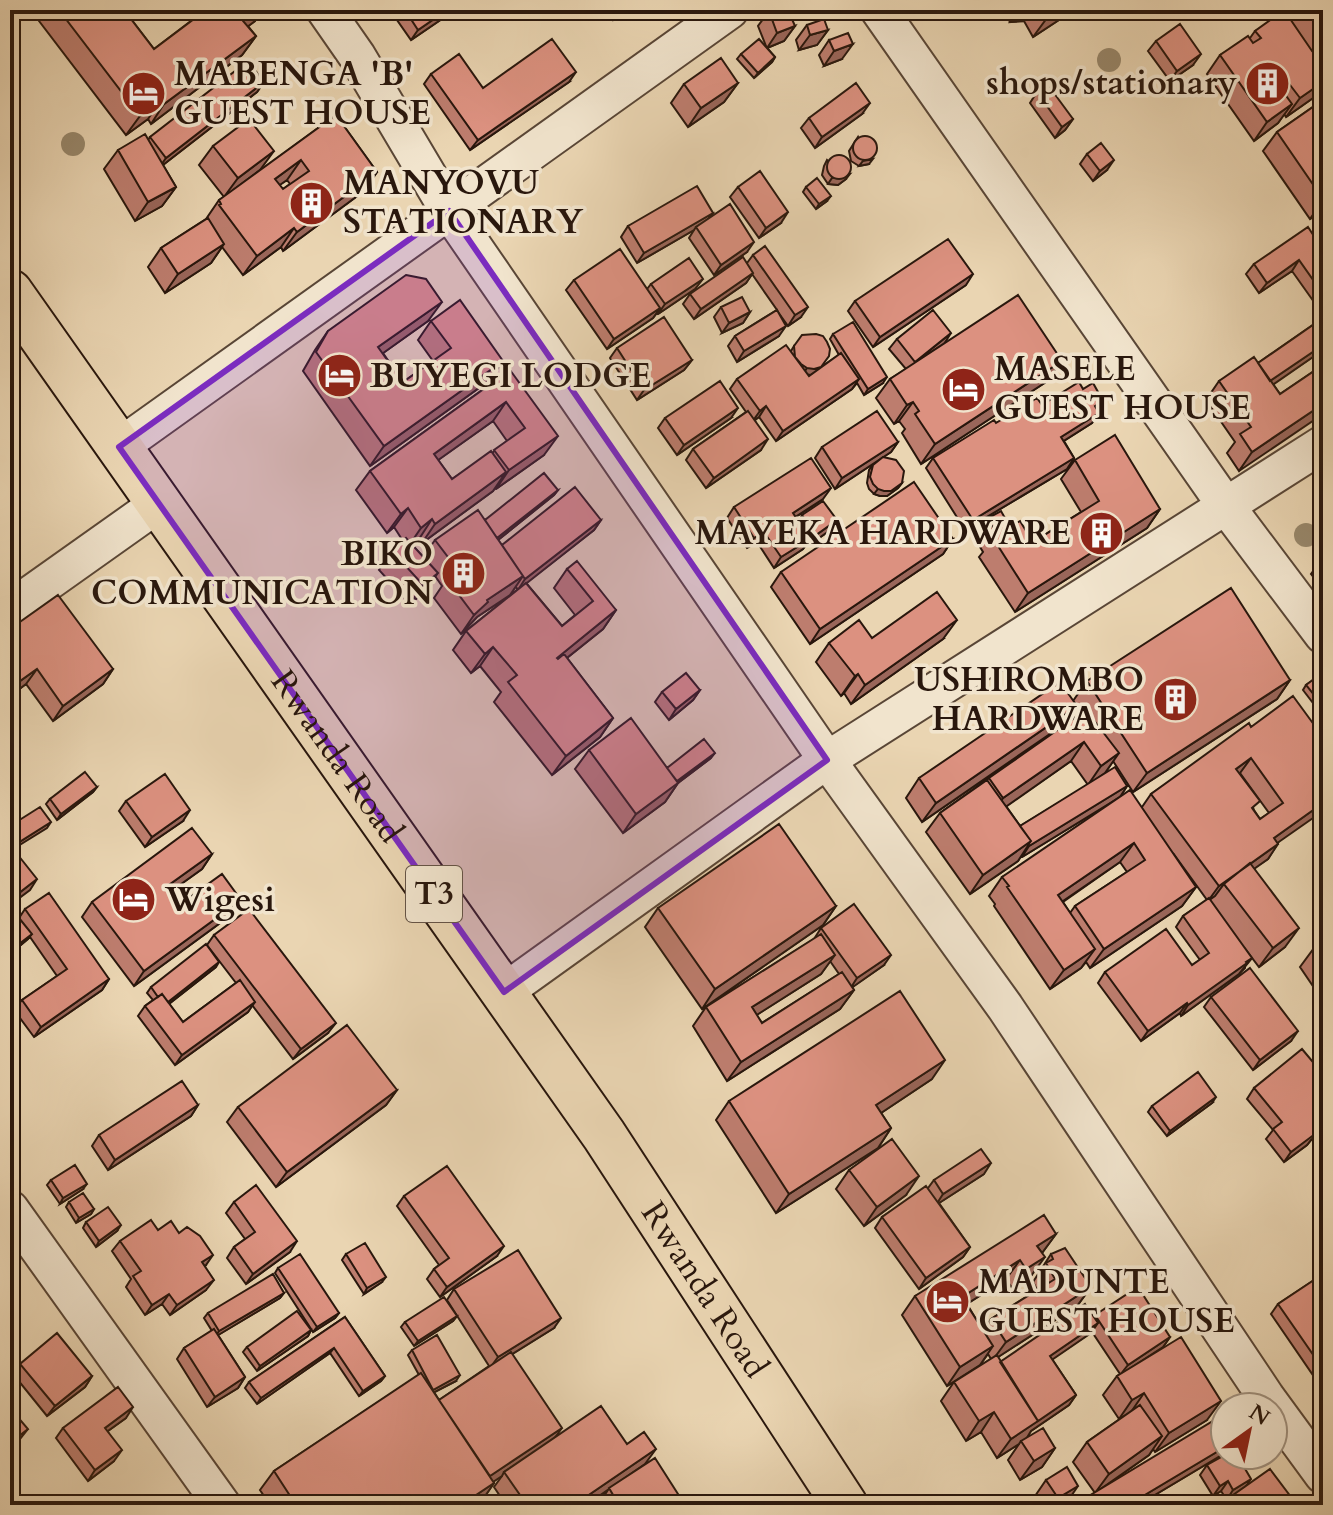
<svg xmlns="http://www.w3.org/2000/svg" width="1333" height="1515" font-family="Cardo,serif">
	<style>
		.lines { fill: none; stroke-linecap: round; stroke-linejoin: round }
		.minor-casing { stroke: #594636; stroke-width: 40 }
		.trunk-casing { stroke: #29170d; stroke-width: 48 }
		.minor { stroke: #f1e4cd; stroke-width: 36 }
		.trunk { stroke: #ead5b2; stroke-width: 44 }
		.tree { fill: #98886c }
		.wall { fill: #bd7d6e; stroke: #29170d; stroke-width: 2; fill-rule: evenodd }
		.shaded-wall { fill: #9a665a; stroke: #29170d; stroke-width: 2 }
		.building { fill: #dc9180; stroke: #29170d; stroke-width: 2; fill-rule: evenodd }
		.marked { fill: #7b2cbf; fill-opacity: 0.2; stroke: #7b2cbf; stroke-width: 6; stroke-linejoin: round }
		.labels { text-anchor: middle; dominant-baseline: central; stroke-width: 7; stroke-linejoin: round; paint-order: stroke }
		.shield { fill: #f1e4cd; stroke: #655447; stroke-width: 2 }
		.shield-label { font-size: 32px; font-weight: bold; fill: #29170d }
		.poi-label { font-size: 34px; font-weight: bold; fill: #29170d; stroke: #f1e4cd; text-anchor: start }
		.street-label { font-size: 34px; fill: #29170d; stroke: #f1e4cd }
	</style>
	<rect width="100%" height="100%" fill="#ead5b2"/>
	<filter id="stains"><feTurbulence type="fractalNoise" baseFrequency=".0025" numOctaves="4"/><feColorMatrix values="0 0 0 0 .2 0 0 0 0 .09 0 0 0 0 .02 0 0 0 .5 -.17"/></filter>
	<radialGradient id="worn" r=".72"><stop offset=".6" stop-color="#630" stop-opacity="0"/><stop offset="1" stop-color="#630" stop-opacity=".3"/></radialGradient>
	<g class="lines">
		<defs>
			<path id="minor" d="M325,10l32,46 92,155 378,549 178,247 261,390 57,78
				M879,10l347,496 97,129
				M119,447l611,-437
				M10,609l148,-105
				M504,992l323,-232 496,-316
				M10,1209l212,296"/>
			<g id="trunk">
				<path id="s1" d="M10,292l594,843 241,370"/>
			</g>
		</defs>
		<!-- minor casing -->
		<use href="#minor" class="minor-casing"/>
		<!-- trunk casing -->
		<use href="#trunk" class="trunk-casing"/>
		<!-- minor -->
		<use href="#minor" class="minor"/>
		<!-- trunk -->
		<use href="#trunk" class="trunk"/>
	</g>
	<!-- trees -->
	<g class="tree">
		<circle cx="1109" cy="60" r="12"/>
		<circle cx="73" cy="144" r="12"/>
		<circle cx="1306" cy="535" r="12"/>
	</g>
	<!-- wall -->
	<path class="wall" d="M41,10h86l-2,1 29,38 50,-38 -1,-1h59l-7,11 -7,5 8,10 -14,19 -91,69 -3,-5 -22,16 -90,-118z
		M390,10h65l-44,30z
		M606,10h21l-14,10z
		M1003,10h71l-41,27 -9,-16 -14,1z
		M1292,10h31v81l-37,26 -2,-3 -6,9 -24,18 -47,-67 13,-19 30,-17 5,-7 33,-15z
		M769,11l26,15 -11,15 -17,7 8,9 -3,5 -18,16 -17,-19 4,-5 25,-8 -8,-20z
		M807,25l21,5 -11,15 -18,5 -3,-10z
		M829,40l13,19 -18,7 -5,-11z
		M1156,41l37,24 -23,16 -22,-30z
		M431,74l52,14 86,-6 -99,68 -46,-66z
		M264,82l-7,10 -94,73 13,22 -14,19 -27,15 -31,-52 14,-19 30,-10 2,-3z
		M738,83l-14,19 -36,25 -17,-24 13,-19z
		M1037,92l36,27 -8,11 -10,8 -25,-35z
		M1323,100v110l-13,9 -47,-68 14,-19z
		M862,114l-47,34 -14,-20 8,-10z
		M336,115l41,57 -13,19 -81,60 -2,-4 -38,28 -21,-28 -11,16 -46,30 -17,-26 13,-19 45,-29 13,-19 5,-3 -25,-32 14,-19 48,24zM287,180l3,4 -7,5 -4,-4z
		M858,137l11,27 -10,2 -8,-5 -2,-10z
		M1087,154l20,16 -14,11 -13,-17z
		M827,160l19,19 -8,6 -10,-1 -6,-9 2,-9z
		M738,187l43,36 -22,15 -29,-41z
		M806,187l21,14 -11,8 -13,-17z
		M713,213l-4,6 38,33 -33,23 -25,-37 5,-8 -57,33 -16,-26 7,-11z
		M1323,250v57l-4,2 -27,-38 -33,22 -13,-19 8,-10z
		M753,255l48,62 -13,9 -10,-14 1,24 -42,26 -9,-16 7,-10 42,-26 -25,-36 -6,9 -52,36 -11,-15 7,-10 57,-31z
		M574,280l73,9 4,-5 44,5 -37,25 -1,-1 -4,5 -46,31 -41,-59z
		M966,285l-93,62 -25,-36 7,-10z
		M721,307l29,5 -7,11 -21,10 -8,-16z
		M1323,318v32l-50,34 7,10 43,-29 -84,106 -12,-18 8,-11 -29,-42 13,-19 39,-18z
		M428,321l-45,32 20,29 30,-21 -15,-21 13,-19 59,59 -120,86 -67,-95 12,-21 13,-19z
		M833,334l50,49 -19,12 -7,-12 -5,6 -76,52 -17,-24 -4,3 6,30 -55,38 -20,-28 7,-11 53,-37 -16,-23 7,-10 54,-28 3,-5 27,21 18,-12 -9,-16z
		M897,339l46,5 106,36 -128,84 -19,-31 3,-4 -6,-8 -5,3 -18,-26 14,-19 16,-10 -17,-20z
		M617,348l75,12 -8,10 -47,30 -27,-42z
		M510,370l34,85 -48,34 -1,-1 -2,3 -71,52 -3,-4 -8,5 12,13 12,-17 123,-50 -4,5 -56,45 4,5 99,-25 -7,10 -68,53 36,43 13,-11 -21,-27 13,-19 49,41 -13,19 -36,29 46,60 -13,19 -48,38 -58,-73 7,-10 -21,-26 -9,7 -18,-23 13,-19 52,-42 -3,-2 -5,8 -33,22 -16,17 -27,-36 8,-12 -7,-10 -11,16 -14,12 -31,-34 13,-19 11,-10 -9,-14 -7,6 -31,-43 14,-19zM493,421l14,20 -15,12 -40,26 -14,-19z
		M1042,405l55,5 2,3 -7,10 -28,18 10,17 -7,11 -102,61 -39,-62 7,-10 63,-35z
		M665,418h66l-54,37 -19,-27z
		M898,442l-7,10 -8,5 19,26 -4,5 -11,8h-7l-6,-2 -5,-5 -2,-6 2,-13 4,-5 9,-7 -47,31 -20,-31 7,-11z
		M1075,460l85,49 -13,19 -132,84 -36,-55 4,-5 -9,-15 14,-19 22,9 23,15 48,-30 -20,-33z
		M823,499l-27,18 3,4 3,-6 35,5 -8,11 -20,14 -2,-2 -4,6 -29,19 -17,-26 -10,6 -20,-30 7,-11z
		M953,539l-10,15 -133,90 -39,-57 10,-15z
		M1323,558v31l-12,-15z
		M10,629l103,40 -10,15 -50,37 -27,-37 -16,12z
		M872,638l71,1 -92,65 -7,-11 -3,3 -25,-34 13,-19z
		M1323,674v42l-20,-26 3,-5z
		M1290,680l-13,19 -144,93 -20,-31 -8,12 -11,8 33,5 -7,11 -98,60 -1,-1 -3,5 -48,33 -44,-62 14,-19 141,-100 -8,-12 14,-20zM1071,761l17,24 -68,41 -14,-20z
		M700,690l-7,10 -24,20 -14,-18 7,-10z
		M1063,725l-141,97 -16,-24 13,-20z
		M1251,727l72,10 -45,106 -10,16 -14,9 31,79 -26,20 -13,-17 -1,18 -6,6 -58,42 -1,-3 -39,28 -43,-58 7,-11 87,-7 8,-5 -24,-33 7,-11 24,-16 -34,-47 23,34 -14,19 -92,62 -4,-6 -5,6 -31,21 -56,-83 1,-2 -6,-8 13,-19 140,-70 9,-13zM1240,773l29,40 -9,6 -6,-9zM1120,862l7,10 -52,34 -5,7 -7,-11z
		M589,750l78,18 44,-10 -33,25 -13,19 -42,31 -48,-64z
		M97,787l-4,5 -36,28 -11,-16 4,-5z
		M126,801l57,20 -38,26 -26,-36z
		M212,854l-10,15 -32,23 9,13 52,10 -97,71 -52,-69 10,-15z
		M836,906l-13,19 -121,84 -57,-82 13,-19z
		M25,909l84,70 -7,11 -68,47 -20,-27 8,-10 35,-24 -27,-39 -20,17v-30l9,-6z
		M821,928l63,37 -32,22 2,3 -14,19 -113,72 -34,-55 13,-19 108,-68zM830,961l9,13 -77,49 -6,-8 65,-41z
		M214,935l114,98 -35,26 -41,-54 -4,7 -73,53 -37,-49 7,-10 8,-6 -6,-7 4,-6 65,-20 -47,37 14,18 53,-39 -29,-38z
		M1323,942v59l-23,-34 14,-19z
		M1211,997l80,44 -38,29 -49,-63z
		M932,1079l-51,34 10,15 -13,20 -102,65 -60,-93 13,-19z
		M1254,1088l57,52 -4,5 -23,17 -18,-23 7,-9 -26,-31z
		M397,1090l-11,15 -110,82 -49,-65 11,-15z
		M1212,1103l-45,33 -19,-24 4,-6z
		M198,1105l-7,11 -83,54 -16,-24 7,-11z
		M849,1170l57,25 -42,31 -28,-37z
		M984,1174l-45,29 31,44 -7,10 -44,32 -44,-61 7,-11 46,-29 6,-8z
		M51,1180l32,9 -23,15 -13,-19z
		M404,1196l93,60 -57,41 -13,-18 7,-10 5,-4 -42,-59z
		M69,1202l25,7 -3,5 -15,9 -10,-16z
		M234,1202l56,50 -44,32 -19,-26 7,-11 11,-8 -19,-26z
		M86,1222l31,9 -21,16 -13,-19z
		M158,1230l21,3 27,32 -1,1 1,24 -36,25 -8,-11 -17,11 -19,-28 5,-8 -19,-28 8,-10z
		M1056,1234l-14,19 -11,23 -19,12 -6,-9 -39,25 16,27 8,-12 46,-29 -4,-8 18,-28 40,33 -14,19 -79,51 2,5 95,-47 75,22 -7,10 44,73 -52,32 -2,-3 -4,6 -48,34 119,-33 -82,49h-64l21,-12 -22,-31 14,-20 40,-28 -8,5 -16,-24 14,-19 3,-2 -28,-42 -40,27 24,36 -7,10 -38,26 -4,6 28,11 -13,19 -22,13 -12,-20 11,-16 -22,14 -16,-26 -15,9 -25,-40 13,-19 37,-23 -3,-5 -8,11 -33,21 -45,-71 13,-19z
		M346,1254l36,28 -18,12 -22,-34z
		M278,1268l61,45 -4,5 -22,14 -38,-59z
		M1323,1274v103l-6,4 -46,-67 7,-10z
		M454,1289l100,39 -42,26 43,84 72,6 58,61h-79l-4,-6 6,-9 -22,15h-80l-12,-18 8,-11 -9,5 1,2 -13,19 -5,3h-206l-10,-15 14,-19 145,-96 -11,-20 4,-5 44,31 -22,11 5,8 50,-34 -42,-66z
		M284,1293l-4,5 -62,37 27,42 -7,11 -31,19 -30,-48 7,-11 28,-17 -8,-13 4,-5z
		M457,1316l-4,5 -39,25 -13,-19 4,-5z
		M345,1317l40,59 -4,5 -22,15 -29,-43 -73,51 -12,-16 4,-6z
		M311,1330l-3,6 -51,35 -14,-19 4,-5z
		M20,1364l72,12 -7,11 -38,29 -34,-42z
		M126,1418l-18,13 6,30 -26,20 -32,-43 7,-10z
		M1207,1465l39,21 51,19h-74l4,-5 -6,-9 -8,5 -13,-21z
		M1046,1480l19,25h-29l-3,-6z"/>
	<!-- shaded-wall -->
	<path class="shaded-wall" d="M257,10h5l-7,11 -25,19 13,-19z
		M447,10h8l-44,30 7,-10z
		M620,10h7l-14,10z
		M1019,10h13l-8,11 -14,1z
		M1058,10h16l-41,27 14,-19z
		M795,26l-11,15 -17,7 10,-15z
		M828,30l-11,15 -18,5 11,-15z
		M256,36l-14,19 -91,69 13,-20z
		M853,44l-11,15 -18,7 10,-15z
		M1201,54l-8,11 -23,16 7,-10z
		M775,57l-3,5 -18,16 4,-5z
		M576,72l-7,10 -99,68 8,-10z
		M264,82l-7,10 -98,76 7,-10z
		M1323,82v9l-37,26 14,-19z
		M738,83l-14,19 -36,25 13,-19z
		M161,100l-13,19 -22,16 14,-19z
		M870,103l-8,11 -47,34 7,-11z
		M1292,104l-14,19 -24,18 13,-19z
		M1073,119l-8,11 -10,8 7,-11z
		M274,151l-14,19 -36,27 14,-19z
		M873,159l-4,5 -10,2 4,-5z
		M301,160l-14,20 -26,18 14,-19z
		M1114,160l-7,10 -14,11 7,-10z
		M377,172l-13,19 -81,60 14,-19z
		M850,174l-4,5 -8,6 -10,-1 4,-6z
		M176,187l-14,19 -27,15 13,-19z
		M831,196l-4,5 -11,8 3,-5z
		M1323,200v10l-13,9z
		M788,212l-7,11 -22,15 7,-10z
		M713,213l-8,10 -9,4 -2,3 -57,33 7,-10z
		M294,228l-13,19 -38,28 14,-19z
		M754,242l-7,10 -33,23 7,-10z
		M224,244l-13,19 -46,30 13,-19z
		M1299,260l-7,11 -33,22 8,-10z
		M753,273l-7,10 -52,36 7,-10z
		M973,274l-7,11 -93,62 7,-10z
		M703,279l-8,10 -37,25 7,-10z
		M442,302l-14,19 -63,45 13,-19z
		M808,307l-7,10 -13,9 7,-11z
		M660,308l-7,10 -46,31 7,-10z
		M750,312l-7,11 -21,10 7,-10z
		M786,326l-7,10 -42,26 7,-11z
		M951,333l-7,11 -29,18z
		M1323,345v5l-62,43 7,-11z
		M692,360l-8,10 -47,30 7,-10z
		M503,361l-13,19 -120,86 14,-20z
		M1062,361l-13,19 -128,84 14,-20z
		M821,367l-4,5 -6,3 -8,-1 4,-6z
		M887,377l-4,6 -19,12 4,-6z
		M859,379l-7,10 -76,52 7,-10z
		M506,402l-13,19 -73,52 14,-19z
		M913,402l-14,19 -5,3 13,-19z
		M1323,404v10l-84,57 13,-19z
		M766,406l-7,11 -7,5 8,-11z
		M738,408l-7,10 -54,37 7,-10z
		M1099,413l-7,10 -38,24 7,-10z
		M558,436l-14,19 -48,34 13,-19z
		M768,439l-7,11 -55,38 8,-10z
		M898,442l-7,10 -56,37 7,-11z
		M1074,458l-7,11 -102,61 8,-10z
		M506,472l-13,19 -71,52 13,-19z
		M902,483l-4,5 -11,8h-7l-6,-2 4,-5z
		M831,488l-8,11 -37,24 7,-10z
		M558,490l-4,5 -61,49 4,-6z
		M408,508l-14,19 -7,6 14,-19z
		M1160,509l-13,19 -132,84 13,-19z
		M432,519l-13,20 -11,8 13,-19z
		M601,520l-7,10 -76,60 7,-11z
		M837,520l-8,11 -20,14 7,-10z
		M764,532l-7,10 -10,6 7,-10z
		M810,539l-7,10 -29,19 7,-11z
		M953,539l-10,15 -133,90 10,-15z
		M438,573l-14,19 -14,12 13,-19z
		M523,576l-13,19 -33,22 -16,17 13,-19 13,-15z
		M616,610l-13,19 -60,48 14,-19z
		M957,620l-14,19 -92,65 14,-19z
		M493,647l-13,19 -9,7 14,-19z
		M37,669l-11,15 -16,12v-6l3,-4z
		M113,669l-10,15 -50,37 10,-15z
		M858,674l-14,19 -3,3 14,-20z
		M1290,680l-13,19 -144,93 14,-19z
		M700,690l-7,10 -24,20 7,-11z
		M1077,706l-14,19 -141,97 14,-19z
		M613,718l-13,19 -48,38 14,-19z
		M1084,742l-13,19 -81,57 13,-20z
		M715,753l-4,5 -33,25 -13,19 -42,31 13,-19z
		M1119,753l-14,20 -17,12 13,-19z
		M1251,758l-11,15 -15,11 11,-15z
		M1127,786l-7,11 -98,60 7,-11z
		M97,787l-4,5 -36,28 4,-6z
		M1323,803v8l-60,42 11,-15z
		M190,810l-7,11 -38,26 7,-10z
		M51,822l-4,6 -37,23 3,-5z
		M1031,841l-13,20 -48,33 13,-19z
		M1134,843l-14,19 -76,52 14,-19z
		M1278,844l-10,15 -41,29 -3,-4 -9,12 -7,5 11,-15z
		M212,854l-10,15 -46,33 10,-15z
		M37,879l-7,11 -20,15v-5z
		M1196,887l-14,19 -92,62 14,-19z
		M241,900l-10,15 -97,71 10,-15z
		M836,906l-13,19 -121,84 13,-20z
		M1299,928l-14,19 -26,20 14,-19z
		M32,934l-4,5 -18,15v-3z
		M1095,949l-14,19 -31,21 14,-19z
		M835,955l-14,19 -83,53 14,-20z
		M891,955l-7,10 -34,24 7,-11z
		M1252,958l-13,16 -58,42 7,-11z
		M219,962l-3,5 -55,43 3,-5z
		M109,979l-7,11 -68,47 7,-10z
		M854,990l-14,19 -113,72 14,-19z
		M255,1002l-7,10 -73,53 7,-10z
		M1187,1003l-7,10 -39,28 7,-10z
		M336,1023l-8,10 -35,26 8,-10z
		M1298,1031l-7,10 -38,29 7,-10z
		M945,1060l-13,19 -69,46 13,-20z
		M397,1090l-11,15 -110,82 11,-15z
		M1216,1097l-4,6 -45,33 3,-5z
		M198,1105l-7,11 -83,54 7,-10z
		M1323,1125v5l-12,10 -4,5 -23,17 7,-10z
		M891,1128l-13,20 -102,65 13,-19z
		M991,1163l-7,11 -48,31 7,-11z
		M919,1176l-13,19 -42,31 13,-19z
		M87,1184l-4,5 -23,15 3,-6z
		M94,1209l-3,5 -15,9 3,-5z
		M121,1225l-4,6 -21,16 3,-6z
		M1056,1234l-14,19 -5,-7z
		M297,1241l-7,11 -44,32 7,-10z
		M504,1246l-7,10 -57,41 7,-10z
		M970,1247l-7,10 -44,32 7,-11z
		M213,1255l-7,10 -11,8 7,-11z
		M1045,1257l-14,19 -19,12 14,-19z
		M1020,1260l-14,19 -58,37 14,-19z
		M386,1277l-4,5 -18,12 3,-6z
		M214,1280l-8,10 -36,25 7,-10z
		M1091,1287l-14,19 -85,55 14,-19z
		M284,1293l-4,5 -65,39 4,-6z
		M169,1294l-7,10 -17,11 7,-10z
		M339,1313l-4,5 -22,14 4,-5z
		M457,1316l-4,5 -39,25 4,-5z
		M561,1318l-7,10 -64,40 8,-11z
		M1098,1323l-7,10 -48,33 7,-10z
		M311,1330l-3,6 -51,35 3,-5z
		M1170,1337l-7,10 -43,28 8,-10z
		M993,1346l-13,19 -33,21 13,-19z
		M334,1348l-4,5 -73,51 4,-6z
		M460,1375l-4,6 -27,14 4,-5z
		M92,1376l-7,11 -38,29 8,-10z
		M385,1376l-4,5 -22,15 4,-5z
		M245,1377l-7,11 -31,19 8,-10z
		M1144,1393l-13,19 -12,7 13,-19z
		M1076,1395l-7,10 -38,26 -6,10h-4l-2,3 -22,14 14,-19z
		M1221,1401l-14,19 -52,32 14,-19z
		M133,1407l-7,11 -28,20 7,-10z
		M994,1412l-13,20 -15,9 13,-20z
		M562,1428l-11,15 -47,29 -2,4 -24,16 10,-15z
		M28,1429l-8,10 -10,8v-4z
		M1162,1436l-13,19 -54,38 14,-19z
		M1225,1447l-5,9 -82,49h-10z
		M1055,1448l-13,19 -22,13 14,-19z
		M656,1449l-11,15 -59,41h-12z
		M122,1450l-8,11 -26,20 7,-11z
		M1251,1479l-7,10 -18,12 7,-11z
		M1228,1481l-7,10 -8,5 7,-10z
		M494,1483l-13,19 -5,3h-15z
		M1078,1486l-13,19h-12l5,-7z"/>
	<!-- building -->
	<path class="building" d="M59,10h65l30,39 52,-39h51l-14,11 13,15 -92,68 -3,-4 -21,16z
		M405,10h42l-29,20z
		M772,10h16l7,16 -18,7 -8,-22z
		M1042,10h16l-11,8z
		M1284,10l28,41 11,-7v38l-23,16 -13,-17 -8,5 13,18 -25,18 -47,-67 28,-19 5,7 8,-5 -6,-7z
		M1307,10h16v23z
		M824,19l4,11 -18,5 -3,-10z
		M1180,24l21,30 -24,17 -21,-30z
		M848,33l5,11 -19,7 -5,-11z
		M552,39l24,33 -98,68 -47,-66 28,-20 24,34z
		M759,39l16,18 -17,16 -17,-19z
		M721,58l17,25 -37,25 -17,-24z
		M248,61l16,21 -98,76 -16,-21z
		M856,83l14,20 -48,34 -13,-19z
		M1048,85l25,34 -11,8 -25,-35z
		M1323,100v27l-4,3 4,6v63l-46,-67z
		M336,115l41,57 -80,60 -3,-4 -37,28 -38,-51 2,-1 -2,-4zM301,160l8,11 -26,18 -8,-10z
		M249,119l25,32 -36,27 -25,-32z
		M145,134l31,53 -28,15 -30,-52z
		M853 148a12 12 0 1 1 24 0a12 12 0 1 1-24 0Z
		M1101,143l13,17 -14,11 -13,-17z
		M827 167a12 12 0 1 1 24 0a12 12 0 1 1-24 0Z
		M760,171l28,41 -22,16 -28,-41z
		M817,178l14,18 -12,8 -13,-17z
		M697,186l16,27 -69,40 -16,-27z
		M730,204l24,38 -33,23 -25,-38z
		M208,218l16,26 -46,30 -17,-26z
		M1308,227l15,23v44l-24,-34 -32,23 -13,-19z
		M948,239l25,35 -93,63 -25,-36z
		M765,246l43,61 -13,8 -42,-60z
		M620,249l40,59 -46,31 -40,-59z
		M743,257l10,16 -52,36 -11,-15z
		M689,258l14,21 -38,25 -14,-20z
		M406,275l20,4 16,23 -64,45 25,35 48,-34 -20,-27 29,-21 43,61 -119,85 -68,-94 12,-21z
		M1018,295l44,66 -127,83 -20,-30 4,-3 -6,-9 -6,3 -17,-26z
		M742,297l8,15 -21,11 -8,-16z
		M777,310l9,16 -42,25 -9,-15z
		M933,310l18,23 -36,29 -18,-23z
		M664,317l28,43 -48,30 -27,-42z
		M1323,318v27l-53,36 -12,-18z
		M853,322l34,55 -19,12 -35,-55z
		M816,334l7,2 4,6 3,7 -1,7 -8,11 -7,2 -7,-1 -6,-4 -6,-7 -1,-11 8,-11z
		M786,345l23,31 32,-23 18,26 -76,52 -17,-25 -6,5 -23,-32z
		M1254,357l26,37 43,-29v39l-71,48 -12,-18 11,-7 -32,-46z
		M510,370l48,66 -49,34 -15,-20 31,-22 -19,-26 -72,52 18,25 39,-28 15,21 -71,52 -3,-5 -11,9 -13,-20 -7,6 -31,-43z
		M720,381l18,27 -54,37 -19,-27z
		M1079,382l4,7 10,-6 10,18 -8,5 4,7 -38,24 13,21 -101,62 -40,-62 61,-38 2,3 41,-25 5,7z
		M748,411l20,28 -54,39 -21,-29z
		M877,411l21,31 -56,36 -20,-31z
		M1115,435l45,74 -132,84 -35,-55 4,-3 -9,-17 13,-7 9,16 10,-6 13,21 66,-41 -24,-41z
		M883,457l13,3 8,11 -2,12 -11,8h-7l-6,-2 -5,-5 -3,-7 3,-12z
		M811,458l20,30 -38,25 17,26 -29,18 -17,-25 -10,6 -20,-31z
		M544,473l14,17 -61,48 -12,-18z
		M914,482l39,57 -133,90 -39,-57z
		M575,487l26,33 -76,59 -23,-34z
		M823,501l14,19 -21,15 -14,-20z
		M478,510l45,66 -36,24 1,2 -14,13 -27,-36 10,-10 -22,-29z
		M406,538l32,35 -15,12 -31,-34z
		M577,561l39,49 -59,48 1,1 6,-5 49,64 -47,38 -58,-74 9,-7 -24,-28 -8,7 -19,-23 60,-48 36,43 31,-25 -26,-32z
		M1231,588l59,92 -143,93 -60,-92z
		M937,592l20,28 -92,65 -7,-11 -3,2 -26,-33 30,-23 13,18z
		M58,595l55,74 -50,37 -26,-37 -24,17 -3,-4v-53z
		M686,673l14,17 -24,19 -14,-17z
		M1322,673l1,1v32l-17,-21z
		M1060,682l17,24 -141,97 -17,-25z
		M1293,696l30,41v66l-49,35 4,6 -59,42 -68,-92 98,-71 2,4zM1251,758l32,45 -23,16 -8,-11 8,-7 -24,-32z
		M1086,710l33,43 -18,13 -17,-24 -81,56 -14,-20z
		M631,718l47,65 -42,31 -47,-64z
		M704,739l11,14 -38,28 -10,-13z
		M1115,767l12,19 -98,60 -1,-1 3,-4 -11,-15z
		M85,772l12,15 -36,27 -11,-15z
		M165,774l25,36 -38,27 -26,-36z
		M987,780l44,61 -48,34 -43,-62z
		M1130,790l66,97 -92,62 -29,-43 70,-46 -11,-17 -76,52 37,54 -31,21 -57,-83 2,-1 -7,-9z
		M40,807l11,15 -38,24 -3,-5v-15z
		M779,824l57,82 -121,83 -57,-81z
		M192,828l20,26 -46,33 13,18 43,-31 19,26 -97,71 -52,-69z
		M10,845l27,34 -27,21z
		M1250,863l49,65 -26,20 -49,-64z
		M49,893l60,86 -68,48 -19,-27 45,-31 -42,-60z
		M1209,898l43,60 -6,4 1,1 -59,42 -1,-2 -39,28 -43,-59 61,-43 26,36 17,-12 -26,-37z
		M854,904l37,51 -34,23 -36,-50z
		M249,909l87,114 -35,26 -87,-114z
		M19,918l13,16 -22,17v-27z
		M821,934l14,21 -83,52 10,16 80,-51 12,18 -113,72 -35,-55z
		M1323,942v20l-9,-14z
		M206,944l13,18 -51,40 -6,-8 -4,3 -7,-10z
		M1250,968l48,63 -38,29 -49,-63z
		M240,980l15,22 -73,53 -37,-49 17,-12 21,28z
		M900,991l45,69 -69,45 15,23 -102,66 -60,-93z
		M10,1017l4,6 -4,4z
		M347,1025l50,65 -110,82 -49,-65z
		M1302,1049l21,25v51l-9,8 1,1 -24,18 -18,-23 9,-7 -28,-34z
		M1198,1072l18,25 -46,34 -18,-25z
		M182,1081l16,24 -83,55 -16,-25z
		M892,1139l27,37 -42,31 -28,-37z
		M981,1149l10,14 -48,31 -9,-14z
		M75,1165l12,19 -24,14 -12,-18z
		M447,1166l57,80 -57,41 -13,-18 15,-11 -45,-62z
		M256,1185l41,56 -44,33 -19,-27 21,-15 -21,-30z
		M926,1186l44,61 -44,31 -44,-61z
		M83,1193l11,16 -15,9 -10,-16z
		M108,1207l13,18 -22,16 -13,-19z
		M1044,1215l12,19 -19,12 8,11 -19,12 -6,-9 -58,37 31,49 -33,21 -45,-71z
		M151,1220l7,10 13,-9 8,12 8,-6 13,9 13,19 -11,7 12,18 -37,25 -8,-11 -17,11 -19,-29 8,-5 -21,-30z
		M365,1243l21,34 -19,11 -21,-34z
		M1065,1248l26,39 -85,55 -15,-23 64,-40 -9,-16 7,-4 -2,-5z
		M518,1250l43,68 -63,39 -44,-68z
		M300,1254l39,59 -22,14 -39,-59z
		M273,1274l11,19 -65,38 -11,-18z
		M1323,1274v95l-45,-65z
		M1138,1287l32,50 -42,28 -33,-50z
		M444,1297l13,19 -39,25 -13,-19z
		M1085,1304l13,19 -48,33 26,39 -38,26 -38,-59z
		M297,1311l14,19 -51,36 -13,-19z
		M345,1317l40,59 -22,15 -29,-43 -73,50 -12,-16z
		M214,1329l31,48 -30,20 -31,-49z
		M57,1333l35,43 -37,30 -35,-42z
		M437,1335l23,40 -27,15 -21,-40z
		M1181,1337l40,64 -52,32 -25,-40 -12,7 -15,-24z
		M511,1352l51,76 -72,48 -51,-76z
		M997,1355l41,66 -27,18 -17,-27 -15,9 -25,-39z
		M421,1373l73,110 -33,22h-165l-22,-34z
		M118,1387l15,20 -28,21 17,22 -27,20 -32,-42z
		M1140,1405l22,31 -53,38 -22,-32z
		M601,1406l26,38 17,-12 12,17 -82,56h-47l-23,-33z
		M10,1408l18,21 -18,14z
		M1213,1421l12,21v5l-97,58h-54z
		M1043,1428l12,20 -21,13 -13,-20z
		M1225,1455h12l14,24 -18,11 -5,-9 -8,5 -13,-21z
		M655,1458l30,47h-66l-10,-17z
		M1067,1467l11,19 -20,12 -12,-18z
		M1270,1469l27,36h-67l-4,-5z"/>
	<!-- marked area -->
	<path class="marked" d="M449,211l378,549 -323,232 -385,-545z"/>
	<!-- icons -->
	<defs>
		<symbol id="building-disc" viewBox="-11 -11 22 22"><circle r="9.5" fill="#8f2418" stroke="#f1e4cd"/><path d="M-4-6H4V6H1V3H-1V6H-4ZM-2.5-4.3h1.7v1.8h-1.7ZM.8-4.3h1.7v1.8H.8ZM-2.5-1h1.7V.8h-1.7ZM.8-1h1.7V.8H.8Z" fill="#fff"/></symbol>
		<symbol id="hotel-disc" viewBox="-11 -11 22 22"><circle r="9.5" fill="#8f2418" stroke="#f1e4cd"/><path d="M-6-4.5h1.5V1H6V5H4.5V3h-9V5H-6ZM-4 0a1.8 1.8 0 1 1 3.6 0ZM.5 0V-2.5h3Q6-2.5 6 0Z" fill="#fff"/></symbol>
	</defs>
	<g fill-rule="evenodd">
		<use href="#building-disc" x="1242" y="58" width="51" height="51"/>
		<use href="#hotel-disc" x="118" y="68" width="51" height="51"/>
		<use href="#building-disc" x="286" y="178" width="51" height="51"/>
		<use href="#hotel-disc" x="314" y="350" width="51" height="51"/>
		<use href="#hotel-disc" x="938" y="364" width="51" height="51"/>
		<use href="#building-disc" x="1076" y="508" width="51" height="51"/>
		<use href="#building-disc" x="438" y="548" width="51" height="51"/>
		<use href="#building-disc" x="1150" y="674" width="51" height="51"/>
		<use href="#hotel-disc" x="108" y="874" width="51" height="51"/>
		<use href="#hotel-disc" x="922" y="1276" width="51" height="51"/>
	</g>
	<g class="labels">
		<!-- shield labels -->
		<rect class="shield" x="406" y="866" width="56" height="56" rx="6"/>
		<g class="shield-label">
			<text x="434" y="894">T3</text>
		</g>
		<!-- poi labels -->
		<g class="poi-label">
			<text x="174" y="74">MABENGA 'B'<tspan x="174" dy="39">GUEST HOUSE</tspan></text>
			<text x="1237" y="83" text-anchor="end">shops/stationary</text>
			<text x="343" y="183">MANYOVU<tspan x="343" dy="39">STATIONARY</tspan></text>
			<text x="994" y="369">MASELE<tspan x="994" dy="39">GUEST HOUSE</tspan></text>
			<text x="370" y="376">BUYEGI LODGE</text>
			<text x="1071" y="533" text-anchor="end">MAYEKA HARDWARE</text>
			<text x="433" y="554" text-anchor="end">BIKO<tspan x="433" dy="39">COMMUNICATION</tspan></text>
			<text x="1144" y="680" text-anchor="end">USHIROMBO<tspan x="1144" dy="39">HARDWARE</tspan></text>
			<text x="165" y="900">Wigesi</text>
			<text x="978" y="1282">MADUNTE<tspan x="978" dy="39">GUEST HOUSE</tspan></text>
		</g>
		<!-- street labels -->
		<g class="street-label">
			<text stroke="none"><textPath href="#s1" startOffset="568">Rwanda Road</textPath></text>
			<text stroke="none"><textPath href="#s1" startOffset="1216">Rwanda Road</textPath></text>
		</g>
	</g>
	<!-- margin -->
	<rect width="1333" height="1515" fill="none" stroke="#ead5b2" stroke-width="40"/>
	<rect x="12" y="12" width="1309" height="1491" fill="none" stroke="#29170d" stroke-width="4"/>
	<rect x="20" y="20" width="1293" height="1475" fill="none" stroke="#29170d" stroke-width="2"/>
	<!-- north arrow -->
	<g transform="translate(1249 1431) rotate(33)"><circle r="38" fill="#f1e4cd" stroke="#a19280" stroke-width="2"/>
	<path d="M0-6L14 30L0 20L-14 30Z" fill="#8f2418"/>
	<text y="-12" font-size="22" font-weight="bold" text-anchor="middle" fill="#29170d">N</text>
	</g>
	<rect width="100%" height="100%" filter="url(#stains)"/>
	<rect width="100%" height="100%" fill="url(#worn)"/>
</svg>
